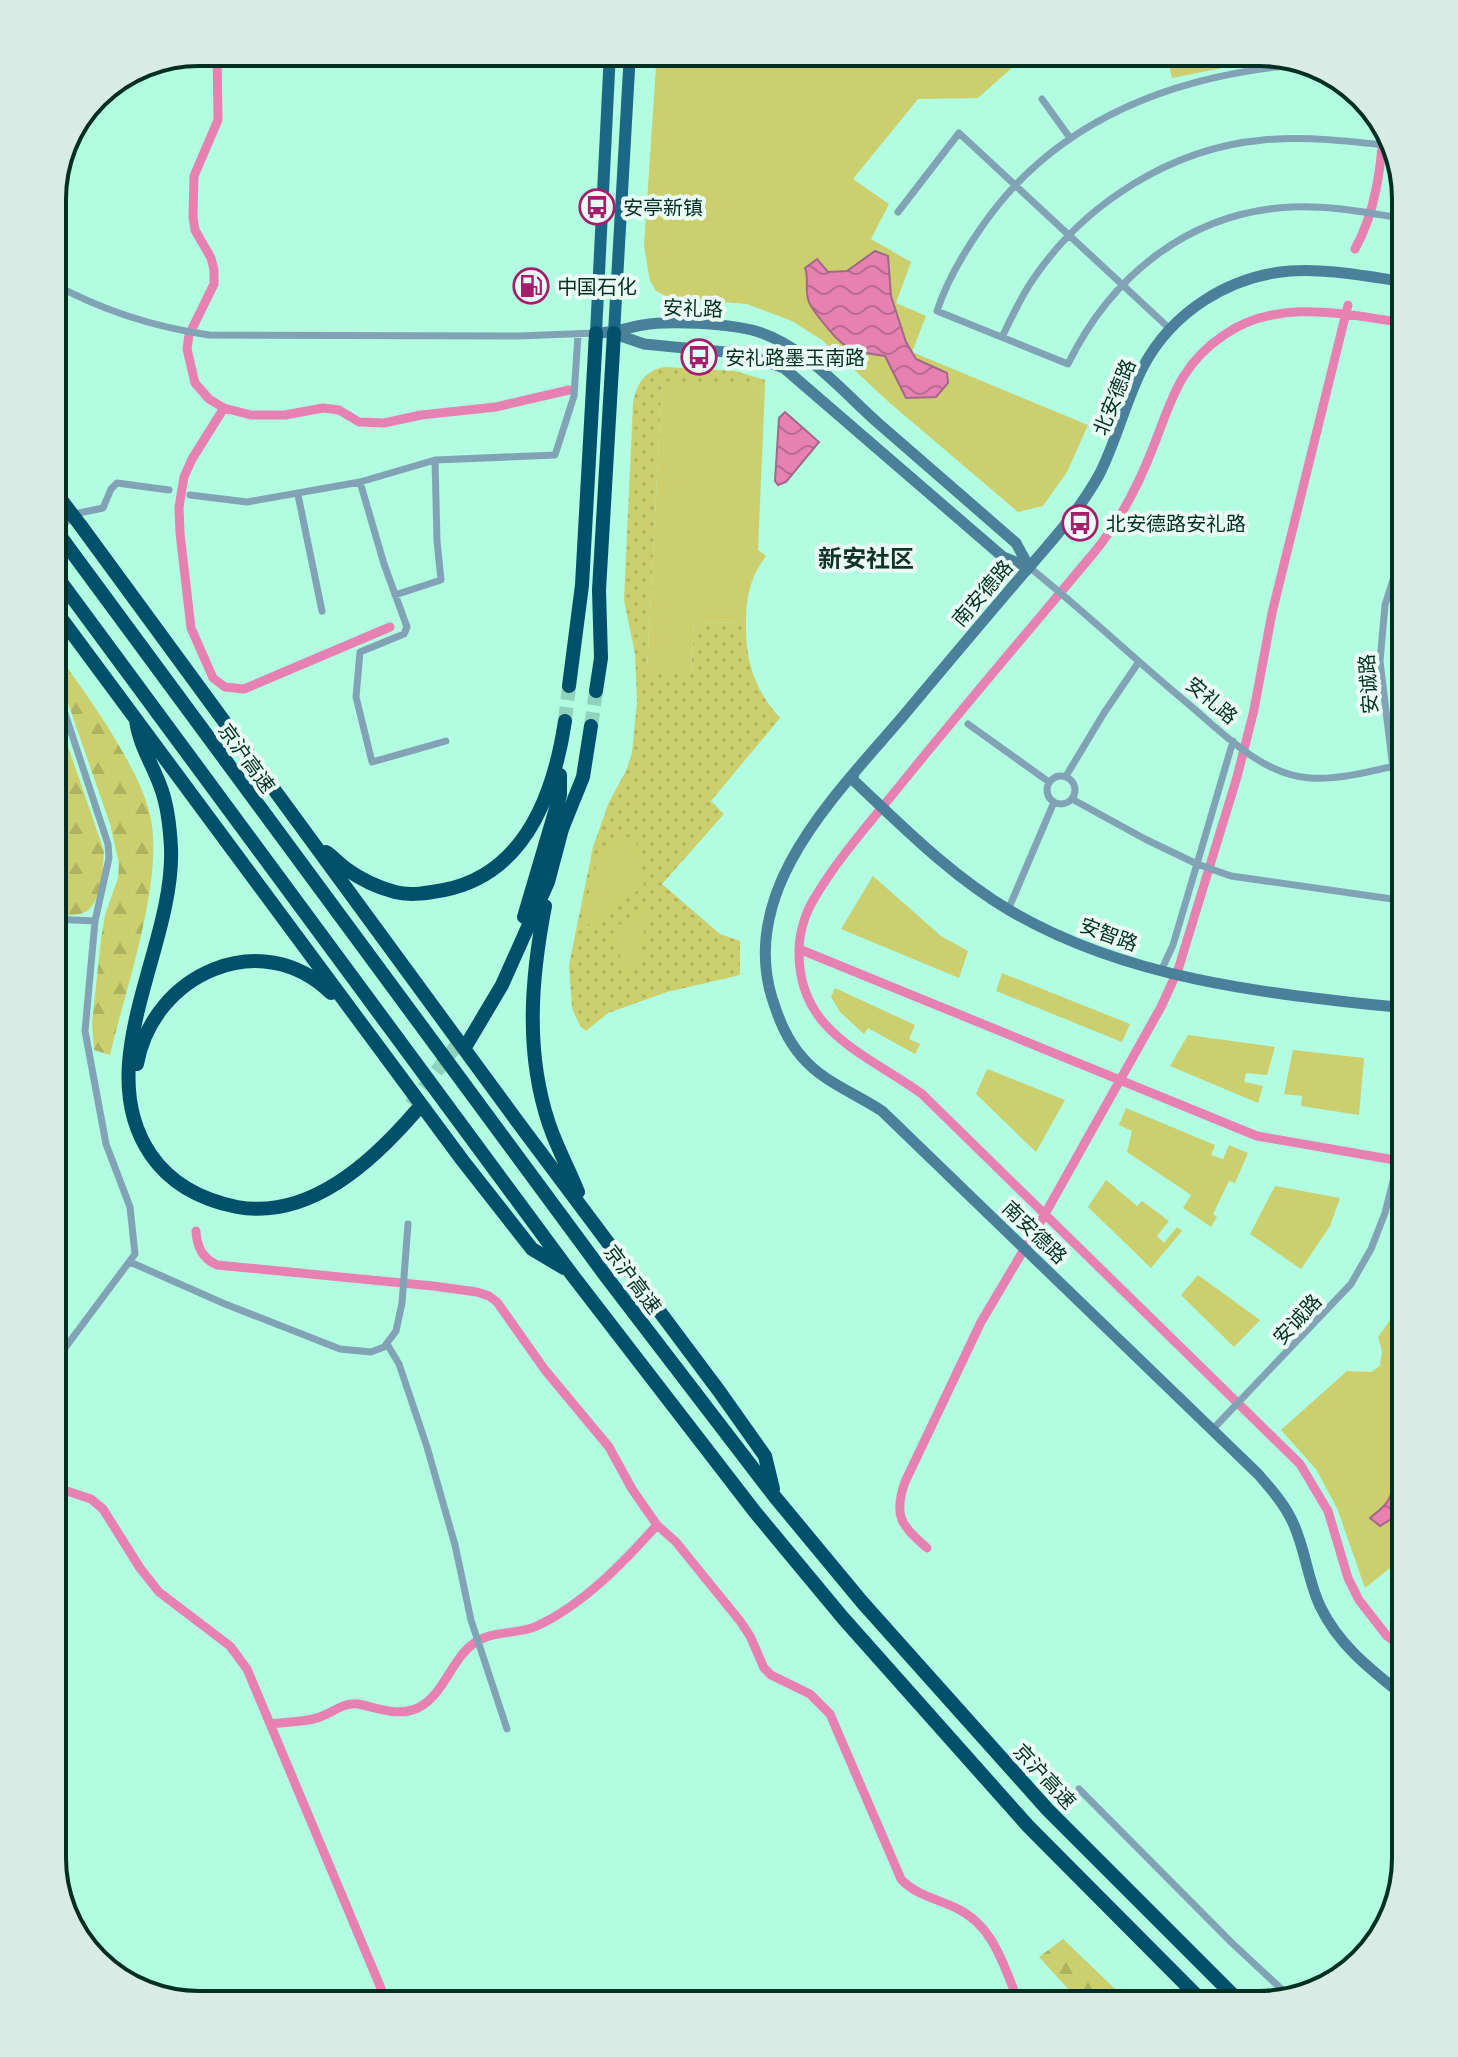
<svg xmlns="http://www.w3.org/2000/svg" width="1458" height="2057" font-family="Mulish,'Noto Sans SC',sans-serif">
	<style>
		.grass { fill: url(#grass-dots) }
		.forest { fill: url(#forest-firs) }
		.park { fill: #cbcf6d }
		.water { fill: url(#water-waves); stroke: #a26887; stroke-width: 2 }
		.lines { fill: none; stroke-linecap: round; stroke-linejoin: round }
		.canal { stroke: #e681b2; stroke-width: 9 }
		.highway-tunnel { stroke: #8fd3bc; stroke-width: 14; stroke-dasharray: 14 7; stroke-linecap: butt }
		.street { stroke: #81a3b5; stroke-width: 7 }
		.secondary { stroke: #4b809a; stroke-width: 11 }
		.primary { stroke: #1b6786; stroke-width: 12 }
		.highway { stroke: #00506c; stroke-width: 14 }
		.highway-bridge { stroke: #00506c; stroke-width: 14 }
		.labels { text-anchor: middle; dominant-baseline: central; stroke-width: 8; stroke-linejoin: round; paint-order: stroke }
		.poi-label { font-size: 20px; fill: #032f23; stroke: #eafbf5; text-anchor: start }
		.street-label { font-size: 20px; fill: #032f23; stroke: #eafbf5 }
		.quarter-label { font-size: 24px; font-weight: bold; fill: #123128; stroke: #eafbf5 }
		.rim { fill: none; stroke: #032f23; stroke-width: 4 }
	</style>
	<defs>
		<pattern id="grass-dots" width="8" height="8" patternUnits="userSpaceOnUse" patternTransform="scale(2)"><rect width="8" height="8" fill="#cbcf6d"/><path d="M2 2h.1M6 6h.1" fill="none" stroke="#adb25e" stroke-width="1.8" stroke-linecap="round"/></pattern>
		<pattern id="forest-firs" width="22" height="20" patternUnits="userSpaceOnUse" patternTransform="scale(2)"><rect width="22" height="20" fill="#cbcf6d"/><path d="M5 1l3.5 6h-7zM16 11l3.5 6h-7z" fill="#adb25e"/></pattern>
		<pattern id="water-waves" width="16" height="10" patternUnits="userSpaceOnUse" patternTransform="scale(2)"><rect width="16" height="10" fill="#e681b2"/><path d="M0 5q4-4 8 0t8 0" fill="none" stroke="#b86a90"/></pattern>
	</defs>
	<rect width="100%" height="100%" fill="#b2fce2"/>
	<!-- grass -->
	<path class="grass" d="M665,367l70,4 30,9v7l-103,-5 -15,287 44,2 3,-49 52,1c-1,37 9,68 34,95l-69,83 13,13 -62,70 58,50 20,7v34l-73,17 -59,21 -22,18 -6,-5 -8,-18 -3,-43 24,-118 16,-45 17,-31 6,-18 5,-52 -2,-47 -11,-54 9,-196c3,-20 12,-34 32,-37z"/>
	<!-- forest -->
	<path class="forest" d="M52,646c31,44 87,119 98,169 15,64 -25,175 -40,240l-16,-5 -2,-27 9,-84 4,-24 13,-37 1,-14 -9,-40 -58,-167z
		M52,700l52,151c-1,17 -2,53 -19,61 -10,5 -22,3 -33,2z
		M1063,1939l69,66h-49l-44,-48z"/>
	<!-- park -->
	<path class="park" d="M657,52h373l-52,46 -60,1 -65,80 36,25 -18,35 40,23 -15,41 30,13 -14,36 176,73 -21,47 -24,34 -25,6 -127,-108 -69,-64 -30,-19 -45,-17 -60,-5 -21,-3 -10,-5 -6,-10 -6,-35z
		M1166,52h103l28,9h-39l-86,17z
		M662,381l103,6 -7,163 8,6c-16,22 -20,41 -20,67l-52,-1 -3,49 -44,-1z
		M635,834l9,52 -66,46 23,-82z
		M873,876l68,60 27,15 -9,27 -118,-49z
		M648,904l-7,46 -11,26c-11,-11 -8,-26 -18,-38l2,-9z
		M1002,973l128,51 -8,18 -126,-51z
		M835,988l80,37 -6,14 11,5 -5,10 -47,-26 -4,6 -24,-22 -9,-15z
		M1188,1035l87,12 -8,28 -21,-2 -2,9 19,4 -5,17 -88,-37z
		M1293,1050l71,8 -5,57 -58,-9 1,-10 -18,-2z
		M987,1069l78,31 -29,52 -60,-58z
		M1126,1108l89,37 -4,10 12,4 6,-14 19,8 -13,30 -6,-2 -16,33 4,3 -6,10 -28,-19 8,-13 -64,-43 5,-21 -13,-6z
		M1106,1180l31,26 5,-5 27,20 -12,15 7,7 13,-16 5,4 -31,37 -63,-61z
		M1275,1186l65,12 -10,28 -29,43 -51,-35z
		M1198,1275l62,45 -26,27 -53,-52z
		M1406,1298v257l-41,33 -28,-80 -21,-39 -35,-39 66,-59 24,1 9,-6 2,-15 -4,-14z"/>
	<!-- water -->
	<path class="water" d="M875,251l13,5 3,40 15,46 10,17 31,14 1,10 -12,14 -30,1 -21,-42c-38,-6 -40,-6 -64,-36 -5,-7 -11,-13 -13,-21 -3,-11 1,-21 -3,-31l12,-9 11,13 19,-1z
		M785,412l34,30 -33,40 -8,3 -3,-4 4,-63z
		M1406,1451v59l-26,16 -10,-8c7,-6 15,-11 19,-19 9,-18 -2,-30 17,-48z"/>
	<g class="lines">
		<!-- canal -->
		<path class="canal" d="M217,52l1,68 -24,56 -1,41 2,13 16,28 3,12v14l-25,51 -2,14 8,34 14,16 15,9 27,7h34l38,-7 16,2 20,12 25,1 37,-8 75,-8 73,-17
			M1355,249c21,-38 26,-82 29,-126
			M224,408l-32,51 -8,18 -5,30 1,26 11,95 22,50 12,9 19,2 146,-62
			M799,949l458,187 149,26
			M196,1231c1,16 6,27 21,34l216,21 44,6 12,4 8,6 48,68 64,77 23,42 25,36 19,17 64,79 10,15 14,32 7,7 39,19 20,20 71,165c14,16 37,20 55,29 39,18 48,60 64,97
			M52,1486l39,13 12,10 37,59 19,24 71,54 17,23 141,336
			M927,1548c-26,-23 -34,-32 -22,-66l76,-160 64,-108 116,-207 17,-37 59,-193 17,-67 18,-97 76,-308
			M1406,1650l-19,-14 -28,-36 -11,-22 -20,-67 -28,-47 -378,-370c-55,-40 -124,-61 -123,-143 0,-17 6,-38 15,-52 25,-43 61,-82 92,-121 61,-75 124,-149 186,-223 25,-30 46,-69 60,-105 19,-47 26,-84 72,-115 55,-38 121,-20 182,-12
			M271,1724c14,-2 29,-2 42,-5 17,-3 28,-17 45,-15 21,4 39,13 60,4 26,-13 33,-48 55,-64 17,-14 44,-9 64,-18 47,-22 86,-63 120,-101"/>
		<!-- highway-tunnel -->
		<path class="highway-tunnel" d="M565,721l4,-35
			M591,726l5,-35
			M411,1105l51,-67"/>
		<!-- street -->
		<path class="street" d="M1306,64c-127,10 -247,52 -323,161 -19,27 -36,55 -46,86l131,53c43,-88 121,-152 223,-157 38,-2 78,6 115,12
			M1042,99l28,39
			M898,212l61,-79 211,196
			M52,283c49,27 102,44 157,52l309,1 78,-3
			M1002,337c10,-20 19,-41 32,-59 51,-75 138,-130 229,-138 43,-4 86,1 129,6
			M360,482l24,82 23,63 -3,7 -44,18 -4,45 16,65 74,-21
			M190,495l57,7 113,-20 75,-22 120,-5 19,-59 4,-61
			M298,495l24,116
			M54,531l25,-18 24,-5 8,-19 6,-6 52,7
			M1029,567c54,43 104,91 157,135 35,29 75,73 124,76 31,2 66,-8 96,-15
			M395,595l46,-15 -4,-39 -2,-81
			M968,724l81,58
			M1047 790a14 14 0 1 1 28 0a14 14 0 1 1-28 0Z
			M1066,776l38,-63 34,-50
			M1072,799l73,40 52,25 36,-123
			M1406,877l-26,-216 5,-56 21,-66
			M1008,910l46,-108
			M52,919l43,2
			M1161,971l12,-26 24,-81 34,12 175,25
			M130,1262l95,42 115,45 31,3 13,-5 12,-16 6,-28 6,-79
			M387,1344l12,20 28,83 28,98 16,75 36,109
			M52,1390l4,-30 79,-106 -5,-47 -24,-63 -21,-113 10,-110 14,-63 -1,-14 -56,-170
			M1213,1429l138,-145 20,-35 14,-36 11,-44 10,-154
			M1079,1789l153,154 58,54"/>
		<!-- secondary -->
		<path class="secondary" d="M596,333c17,0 30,-5 47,-8 26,-5 83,-1 109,5 50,13 89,60 126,93 46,40 92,80 138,120l13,24
			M615,334l29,10 102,10 38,14 219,189 26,10
			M1029,567c-42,49 -84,99 -125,148 -65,77 -166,172 -132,283 7,22 15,42 30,59 21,25 53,36 80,54l376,363c14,16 28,32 36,51 12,27 14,57 27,83 19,39 52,63 85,90
			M1025,572c27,-31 54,-61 74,-97 18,-35 26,-73 44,-108 29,-55 86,-91 147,-96 38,-3 79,6 116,11
			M854,774l-3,4c49,46 99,97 158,132 120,71 262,84 397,98"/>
		<!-- primary -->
		<path class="primary" d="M596,333l14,-281
			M614,333l16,-281"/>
		<!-- highway -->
		<path class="highway" d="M81,526l436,595 202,270 46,65 8,33
			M63,540l542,735 170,222 87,105 185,207 196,196
			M52,570l518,702 185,240 88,106 185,208 178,179
			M52,606l411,555 69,88 32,19
			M569,686l13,-101 14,-252
			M596,691l5,-33 -2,-68 15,-257
			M136,720c3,25 17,45 25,68 7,19 9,40 10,60 4,99 -82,217 -20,307 20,29 51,45 86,52 73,13 136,-46 179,-96
			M326,852c7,4 12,11 19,16 15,11 31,19 50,24 15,4 33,1 49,-2 81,-16 110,-96 121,-169
			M545,906c-14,73 -20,146 4,218 8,24 20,45 29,68
			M524,917l36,-122v-20
			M467,1044l35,-59 46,-103 14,-53 21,-52 8,-51
			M137,1064c16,-90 125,-139 194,-71"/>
		<!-- highway-bridge -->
		<path class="highway-bridge" d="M52,488l29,38
			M52,526l11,14"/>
	</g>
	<!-- icons -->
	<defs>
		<symbol id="bus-ring" viewBox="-11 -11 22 22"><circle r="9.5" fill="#eafbf5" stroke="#a31f6c" stroke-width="1.5"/><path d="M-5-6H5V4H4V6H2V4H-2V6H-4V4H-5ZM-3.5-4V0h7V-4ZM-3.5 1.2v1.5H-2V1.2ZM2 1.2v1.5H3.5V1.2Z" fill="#a31f6c"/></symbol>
		<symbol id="fuel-ring" viewBox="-11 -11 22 22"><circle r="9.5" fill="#eafbf5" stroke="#a31f6c" stroke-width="1.5"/><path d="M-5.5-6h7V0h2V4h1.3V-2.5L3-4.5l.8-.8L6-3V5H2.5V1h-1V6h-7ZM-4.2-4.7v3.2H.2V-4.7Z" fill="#a31f6c"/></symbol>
	</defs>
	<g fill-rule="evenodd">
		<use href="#bus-ring" x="577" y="187" width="40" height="40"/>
		<use href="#fuel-ring" x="511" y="266" width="40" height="40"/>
		<use href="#bus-ring" x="679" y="337" width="40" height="40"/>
		<use href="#bus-ring" x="1060" y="503" width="40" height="40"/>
	</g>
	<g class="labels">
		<!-- poi labels -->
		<g class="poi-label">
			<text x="623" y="207">安亭新镇</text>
			<text x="557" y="286">中国石化</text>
			<text x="725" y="357">安礼路墨玉南路</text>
			<text x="1106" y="523">北安德路安礼路</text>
		</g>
		<!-- street labels -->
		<g class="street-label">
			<text transform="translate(693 308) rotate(2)">安礼路</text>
			<text transform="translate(1114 397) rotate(-68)">北安德路</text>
			<text transform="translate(982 593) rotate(-49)">南安德路</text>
			<text transform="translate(1368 684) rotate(-94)">安诚路</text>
			<text transform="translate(1212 700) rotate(40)">安礼路</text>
			<text transform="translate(247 758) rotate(54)">京沪高速</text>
			<text transform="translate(1109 934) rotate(20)">安智路</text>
			<text transform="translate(1035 1232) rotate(44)">南安德路</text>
			<text transform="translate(633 1279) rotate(53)">京沪高速</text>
			<text transform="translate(1297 1319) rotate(-47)">安诚路</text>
			<text transform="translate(1045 1776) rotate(47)">京沪高速</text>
		</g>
		<!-- quarter labels -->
		<g class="quarter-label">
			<text x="866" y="558">新安社区</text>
		</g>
	</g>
	<!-- crop -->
	<path d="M0 0H1458V2057H0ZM199 66H1259A133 133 0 0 1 1392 199V1858A133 133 0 0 1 1259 1991H199A133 133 0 0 1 66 1858V199A133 133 0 0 1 199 66Z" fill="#d8ebe4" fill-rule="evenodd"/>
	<path class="rim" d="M199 66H1259A133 133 0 0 1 1392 199V1858A133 133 0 0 1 1259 1991H199A133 133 0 0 1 66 1858V199A133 133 0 0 1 199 66Z"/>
</svg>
